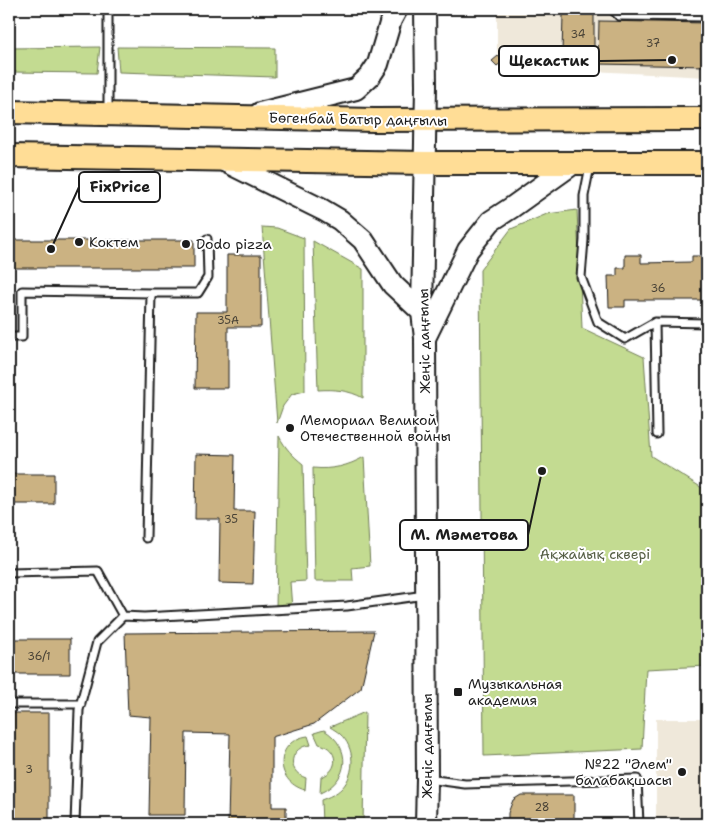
<svg xmlns="http://www.w3.org/2000/svg" width="716" height="833" font-family="'Shantell Sans',sans-serif">
	<style>
		.built { fill: #efe8da }
		.green { fill: #c3db91; stroke: #707c56 }
		.building { fill: #cbb282; stroke: #1c1c1c }
		.lines { fill: none; stroke-linecap: round; stroke-linejoin: round }
		.lane-casing { stroke: #1c1c1c; stroke-width: 11 }
		.secondary-casing { stroke: #1c1c1c; stroke-width: 24 }
		.primary-casing { stroke: #1c1c1c; stroke-width: 26 }
		.lane { stroke: #fff; stroke-width: 7 }
		.secondary { stroke: #fff; stroke-width: 20 }
		.primary { stroke: #ffdd96; stroke-width: 22 }
		.poi-dot { fill: #1c1c1c; stroke: #fff; stroke-width: 2 }
		.labels { text-anchor: middle; dominant-baseline: central; stroke-width: 4; stroke-linejoin: round; paint-order: stroke }
		.number-label { font-size: 11px; fill: #484236 }
		.street-label { font-size: 14px; fill: #1c1c1c; stroke: #fff }
		.poi-label { font-size: 14px; fill: #1c1c1c; stroke: #fff; text-anchor: start }
		.park-label { font-size: 14px; fill: #565f45; stroke: #fff }
		.leader { fill: none; stroke: #1c1c1c; stroke-width: 2 }
		.callout-dot { fill: #1c1c1c; stroke: #fff; stroke-width: 2 }
		.callout { fill: #fff; stroke: #1c1c1c; stroke-width: 2 }
		.callout-label { font-size: 15px; text-anchor: middle; font-weight: bold; fill: #1c1c1c }
	</style>
	<rect width="100%" height="100%" fill="#fff"/>
	<filter id="ink" filterUnits="userSpaceOnUse"><feTurbulence type="fractalNoise" baseFrequency=".02" numOctaves="2"/><feDisplacementMap in="SourceGraphic" scale="10" xChannelSelector="R" yChannelSelector="G"/><feConvolveMatrix kernelMatrix="1 2 1 2 8 2 1 2 1" color-interpolation-filters="sRGB"/></filter>
	<g filter="url(#ink)">
		<!-- built -->
		<path class="built" d="M497,9h210v68l-210,-11z
			M656,719h51v105h-51z"/>
		<!-- green -->
		<path class="green" d="M100,47l-3,26 -88,-1v-24z
			M117,47l158,1v29l-156,-5z
			M577,210l5,118 62,29 7,99 56,35v175l-61,3 -4,80 -158,7 -4,-486 31,-41 36,-15z
			M262,227l15,1 27,10 1,153 -13,3 -9,12 -6,17z
			M313,241l50,28v129c-14,-8 -29,-9 -45,-8z
			M279,436c6,12 14,20 24,28l3,117 -16,1 2,27 -16,-1z
			M364,457l6,109 -18,2 1,13h-38l-2,-113c19,2 35,-2 51,-11z
			M365,712l-2,112h-41l-1,-24c8,-3 15,-6 21,-12 14,-15 13,-41 -2,-54 -3,-3 -7,-5 -10,-7z
			M324,730c28,17 26,50 -4,63l1,-16c19,-6 18,-29 -2,-33l-5,-11z
			M308,736l3,9c-21,1 -26,26 -5,33l-1,12c-32,-9 -30,-50 3,-54z"/>
		<!-- building -->
		<path class="building" d="M557,9h37v45h-32l1,-39z
			M599,21l108,2v43l-109,-2z
			M498,56l5,5 -6,5 -5,-5z
			M9,240h185v28h-185z
			M227,255h34v72h-33v61h-33l1,-76h31z
			M625,255h16v8l51,-1v-6h15v44h-82v7h-16l-1,-31h9v-8h8z
			M196,454l39,1 -1,56h21l-2,73 -34,-1 1,-64h-25z
			M9,474h45v30h-45z
			M374,631l-13,57 -47,36 -42,13v70h14v17h-58l2,-90 -44,-1 -1,82h-36l2,-98 -23,-2 -3,-82z
			M9,639h61v35h-61z
			M9,713h40v111h-40z
			M521,795h53v29h-66v-11l5,-13z"/>
		<g class="lines">
			<defs>
				<path id="lane" d="M108,9v103
					M612,9l7,7 88,1
					M590,166l-6,30v44l-3,37 17,45 27,17 30,-17
					M151,293h47l10,-16 -1,-38
					M9,337h13v-46l129,2 -5,245
					M657,434l-2,-112 52,1
					M9,573l89,-2 25,45
					M9,704h72
					M428,779l37,5 172,-5 2,45
					M75,824l4,-114 18,-68 26,-26 21,1 203,-11 78,-11"/>
				<path id="secondary" d="M425,9l1,77 -4,226 3,26 2,441 -1,45
					M260,113l96,-24 14,-13 8,-12 13,-44 6,-11
					M220,159l103,51 17,10 23,20 30,45 29,27
					M425,338l43,-88 23,-29 20,-13 63,-45"/>
				<path id="primary" d="M9,112l365,8 333,-1
					M9,156l416,7h282"/>
			</defs>
			<!-- lane casing -->
			<use href="#lane" class="lane-casing"/>
			<!-- secondary casing -->
			<use href="#secondary" class="secondary-casing"/>
			<!-- primary casing -->
			<use href="#primary" class="primary-casing"/>
			<!-- lane -->
			<use href="#lane" class="lane"/>
			<!-- secondary -->
			<use href="#secondary" class="secondary"/>
			<!-- primary -->
			<use href="#primary" class="primary"/>
		</g>
	</g>
	<!-- markers -->
	<g class="poi-dot">
		<circle cx="79" cy="242" r="5"/>
		<circle cx="186" cy="244" r="5"/>
		<circle cx="290" cy="428" r="5"/>
		<rect x="453" y="687" width="10" height="10" rx="2.5"/>
		<circle cx="682" cy="772" r="5"/>
	</g>
	<g class="labels">
		<!-- number labels -->
		<g class="number-label">
			<text x="578" y="34">34</text>
			<text x="653" y="43">37</text>
			<text x="658" y="288">36</text>
			<text x="228" y="320">35А</text>
			<text x="231" y="519">35</text>
			<text x="39" y="656">36/1</text>
			<text x="29" y="769">3</text>
			<text x="542" y="807">28</text>
		</g>
		<!-- street labels -->
		<g class="street-label">
			<text transform="translate(358 119) rotate(1)">Бөгенбай Батыр даңғылы</text>
			<text transform="translate(424 341) rotate(-91)">Жеңіс даңғылы</text>
			<text transform="translate(427 746) rotate(-90)">Жеңіс даңғылы</text>
		</g>
		<!-- poi labels -->
		<g class="poi-label">
			<text x="89" y="242">Коктем</text>
			<text x="196" y="244">Dodo pizza</text>
			<text x="300" y="420">Мемориал Великой<tspan x="300" dy="16">Отечественной войны</tspan></text>
			<text x="468" y="684">Музыкальная<tspan x="468" dy="16">академия</tspan></text>
			<text x="672" y="764" text-anchor="end">№22 "Әлем"<tspan x="672" dy="16">балабақшасы</tspan></text>
		</g>
		<!-- park labels -->
		<g class="park-label">
			<text x="595" y="554">Ақжайық сквері</text>
		</g>
	</g>
	<!-- callouts -->
	<path class="leader" d="M672 60L599 61M51 249L79 187M542 471L528 535"/>
	<g class="callout-dot">
		<circle cx="672" cy="60" r="5"/>
		<circle cx="51" cy="249" r="5"/>
		<circle cx="542" cy="471" r="5"/>
	</g>
	<g class="callout">
		<rect x="499" y="46" width="100" height="30" rx="5"/>
		<rect x="79" y="172" width="81" height="30" rx="5"/>
		<rect x="400" y="520" width="128" height="30" rx="5"/>
	</g>
	<g class="callout-label">
		<text x="549" y="66">Щекастик</text>
		<text x="120" y="192">FixPrice</text>
		<text x="464" y="540">М. Мәметова</text>
	</g>
	<!-- margin -->
	<rect width="716" height="833" fill="none" stroke="#fff" stroke-width="30"/>
	<rect x="15" y="15" width="686" height="803" fill="none" stroke="#1c1c1c" stroke-width="2" filter="url(#ink)"/>
</svg>
